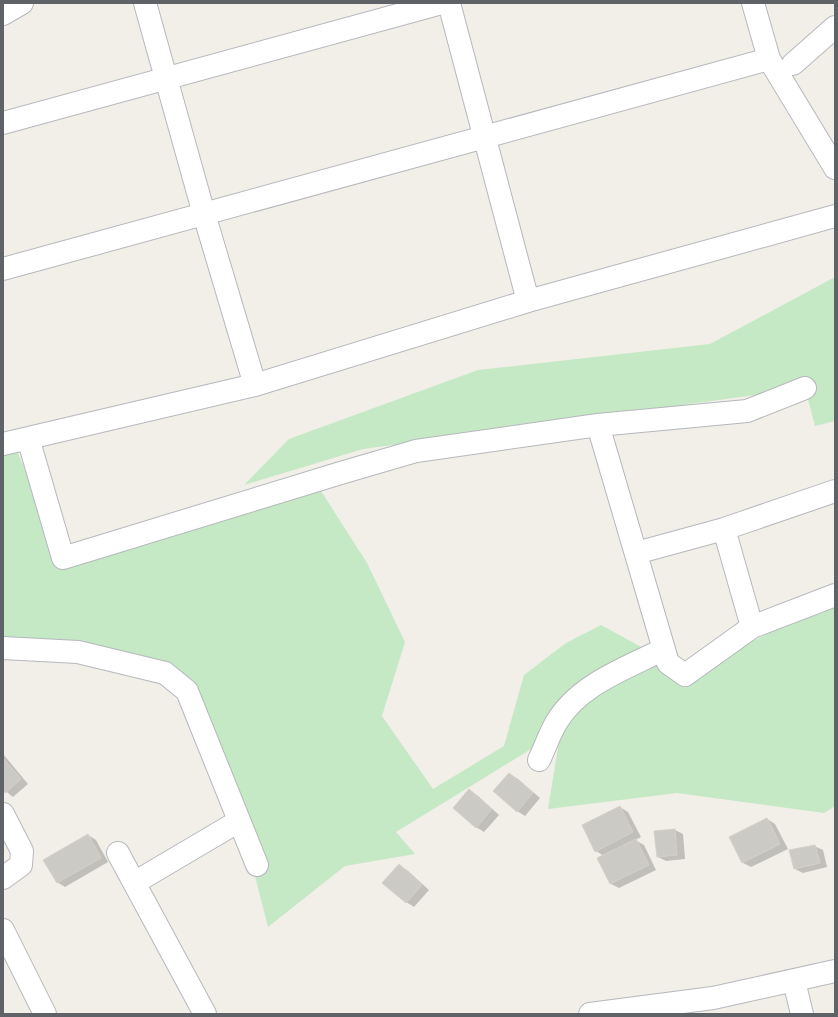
<svg xmlns="http://www.w3.org/2000/svg" width="838" height="1017" font-family="'Public Sans',sans-serif">
	<style>
		.green { fill: #c5e8c5 }
		.shadow { fill: #0003 }
		.building { fill: #cccac5; stroke: #d6d1c6 }
		.lines { fill: none; stroke-linecap: round; stroke-linejoin: round }
		.minor-casing { stroke: #b5b8bc; stroke-width: 24 }
		.minor { stroke: #fff; stroke-width: 22 }
	</style>
	<rect width="100%" height="100%" fill="#f1efe8"/>
	<!-- green -->
	<path class="green" d="M835,277v144l-20,5 -10,-38 -442,61 -119,36 45,-46 189,-69 232,-26z
		M13,442l46,104 115,-22 147,-33 46,72 38,79 -23,74 51,73 71,-43 20,-71 42,-32 35,-18 53,29 31,20 150,-73v205l-11,7 -147,-20 -129,16 13,-80 -12,9 -153,94 19,22 -70,12 -77,61 -23,-90 -54,-136 -26,-28 -162,-23v-205z"/>
	<!-- shadow -->
	<path class="shadow" d="M3,754l25,30 -15,13 -10,-8z
		M510,774l8,5 22,19 -15,18 -8,-5z
		M469,791l8,4 22,20 -15,17 -8,-5z
		M620,807l8,5 13,25 -6,3 9,5 12,25 -37,18 -8,-4 -7,-28 -8,-5z
		M767,819l8,5 13,25 -37,18 -8,-4z
		M675,830l8,4 2,25 -19,2 -8,-4z
		M88,835l8,5 12,22 -43,25 -8,-5z
		M814,846l9,4 4,17 -24,6 -8,-4z
		M399,866l8,4 22,20 -15,17 -8,-5z"/>
	<!-- building -->
	<path class="building" d="M3,758l18,21 -16,14 -2,-2z
		M509,773l24,20 -16,19 -24,-21z
		M469,789l23,20 -16,19 -23,-20z
		M620,806l13,26 -38,20 -13,-27z
		M767,818l13,26 -38,19 -13,-26z
		M675,829l2,26 -20,2 -3,-26z
		M88,834l13,24 -44,25 -14,-23z
		M636,839l13,26 -39,19 -13,-26z
		M815,845l5,18 -26,6 -5,-19z
		M399,864l23,21 -16,18 -24,-20z"/>
	<g class="lines">
		<defs>
			<path id="minor" d="M145,3l59,211 51,171
				M449,3l79,298
				M753,3l16,56 66,109
				M3,14l19,-11
				M793,64l42,-37
				M3,123l439,-120
				M3,269l766,-210
				M598,425l70,238 17,12 67,-48 83,-32
				M28,438l35,120 281,-86 72,-21 182,-26 149,-14 58,-23
				M3,444l252,-59 273,-84 307,-85
				M724,529l28,98
				M636,553l88,-24 111,-38
				M3,648l75,4 87,21 22,18 70,174
				M539,760c6,-12 10,-25 17,-37 23,-39 69,-54 108,-74
				M3,814l19,37 -1,14 -18,13
				M118,853l87,161
				M134,883l105,-62
				M3,930l42,84
				M794,981l8,33
				M590,1014l123,-16 122,-27"/>
		</defs>
		<!-- minor casing -->
		<use href="#minor" class="minor-casing"/>
		<!-- minor -->
		<use href="#minor" class="minor"/>
	</g>
	<!-- border -->
	<rect width="838" height="1017" fill="none" stroke="#5f6368" stroke-width="8"/>
</svg>
